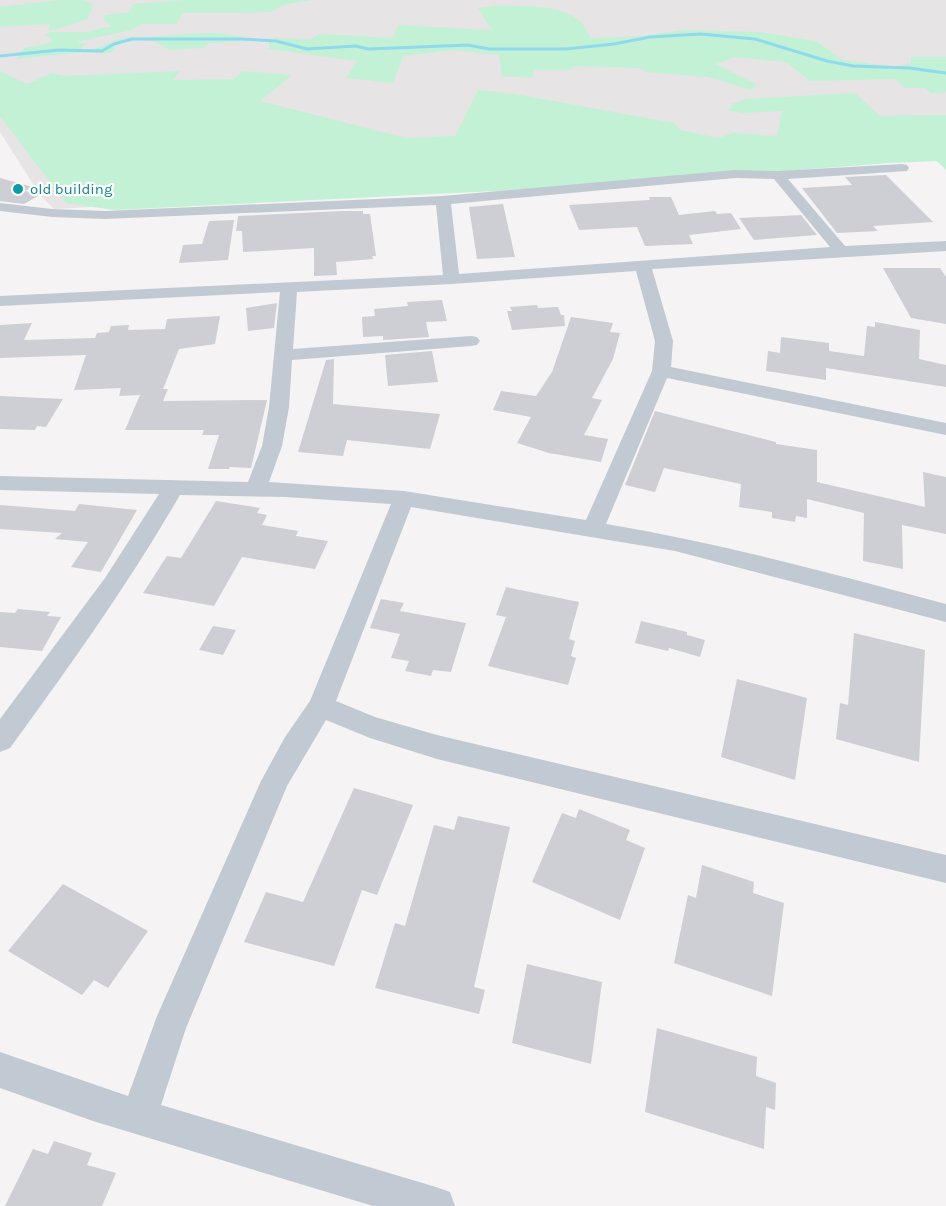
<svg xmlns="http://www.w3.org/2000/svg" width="946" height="1206" font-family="Karla,sans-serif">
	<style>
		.education { fill: #e6e4e5 }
		.green { fill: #c3f1d5 }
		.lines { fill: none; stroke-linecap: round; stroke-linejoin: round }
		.stream { stroke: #90daee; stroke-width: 3 }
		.building { fill: #cdcfd5 }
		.minor { fill: #c1cad2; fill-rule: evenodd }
		.culture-dot { fill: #0f9aa8; stroke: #fff; stroke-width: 2 }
		.labels { text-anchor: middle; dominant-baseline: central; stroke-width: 4.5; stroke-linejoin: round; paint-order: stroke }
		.far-culture-label { font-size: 15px; fill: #0d838f; stroke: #fff; text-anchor: start }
	</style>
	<rect width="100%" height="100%" fill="#f5f3f3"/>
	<!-- education -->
	<path class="education" d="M0,0h946v155l-248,19 -644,35 -14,-14 -40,-63z"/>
	<!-- green -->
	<path class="green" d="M60,0h22l11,4 -5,15 -34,11h-6l2,-6 -50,3v-20z
		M186,0h125l-28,5 -12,7 -89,1 -5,11h-35l-10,6 -56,12 9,2 -5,7c16,0 27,-9 43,-13 9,-1 15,0 23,-1 38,-1 64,-10 102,2l-3,2 -36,2 -6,5 -33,2 -15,-8 -12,-2 -18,2 -12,5 2,3 -6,3h-33l-60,6 8,-11 27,-5 2,-3 -8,-5 5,-3h37l25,-6 -9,-7 2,-4 24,-3 4,-8z
		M497,5c26,2 63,-2 84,17 4,4 7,11 10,16l53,-2 37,-6 77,2 58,9 27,19 51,7 17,-4v-6h35v35l-15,1 -6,-5h-19l-12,-9 -84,2 -24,-19 -51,-5 -19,7 41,21 -6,5 -43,-13 -62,-5 -6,-4 -66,-2 -3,4h-36l-4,8 -29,-2 -3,-21 -48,-5 -48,6 -10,27 -47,-5 11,-17 -88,-12v-11l42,1 8,-5 74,4 5,-13 94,5 -14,-22z
		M0,71l27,13 25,-11 13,3 115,-5 -7,9 61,-1 8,-8 50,4 -32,26 146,37 49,-2 23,-46 37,4 159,29 6,7 38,8 15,-5 44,3 5,-25 -37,2 -17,-2 4,-7 14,-5 109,-6 25,23 66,-1v55l-9,-9 -47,2 -315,24 -461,23 -48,-7 -66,-87z"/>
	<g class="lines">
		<!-- stream -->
		<path class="stream" d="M0,56l59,-6 43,1 12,-7 18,-5h109l35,2 31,8 48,-3 14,3 99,-4 21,4h77l48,-5 36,-7 50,-3 55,5 72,22 26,5 56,2 37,5"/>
	</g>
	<!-- building -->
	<path class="building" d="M886,175l47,47 -60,4 5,5 -41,2 -35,-45 50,-3 -7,-8z
		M0,178l33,9 -8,4 15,4 -16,9 -24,-3z
		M649,197h22l8,18 36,-4 2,3 14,-1 10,16 -52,6 4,9 -48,2 -8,-19 -58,3 -10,-25 81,-5z
		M503,204l12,53 -38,2 -8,-52z
		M343,211h20v3h7l6,42h-4l1,3 -37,3 1,13 -23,1v-28l-71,4 -1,-21h-6l2,-15z
		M801,215l16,20 -63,5 -15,-22z
		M234,220l-6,40 -49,3 4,-18 19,-1 7,-23z
		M883,268h57l6,9v47l-35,-6z
		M442,300l5,21 -21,1 3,15 -46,3v-4l-20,1 -1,-20 13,-1 -1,-7 34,-3 -1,-4z
		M277,303l-3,25 -26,3 -2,-23z
		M537,305l1,3 20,-1 3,8h3l1,11 -53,4 -5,-19h5l-2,-4z
		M220,316l-5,28 -36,5 -16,40h5l-5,12 104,-1 -16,68 -21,-1 -1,2h-21l11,-34h-17l2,-5h-79l15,-35 -21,1 2,-8 -47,2 12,-35 -86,3v-33l32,-2 -8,17 71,-2 2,-5 12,-1 2,-6 18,-1 -1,5 37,-1 2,-10z
		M571,317l42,6 -3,9 10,1 -7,26 -21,39 10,2 -18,35 24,4 -7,23 -52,-9 -32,-10 14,-26 -38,-7 8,-19 35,5 16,-24z
		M875,322l45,8 -1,29 27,6v22l-120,-19v12l-60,-9 2,-20 12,2 1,-16 48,6v8l35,5 3,-30 8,1z
		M432,351l6,31 -50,4 -3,-31z
		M334,359l-1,45 107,10 -10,35 -83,-9 -4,16 -45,-4 28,-92z
		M0,396l63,3 -17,28 -9,-1 -2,4 -35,-1z
		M655,411l121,31v2l41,6v32l108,25 -2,-35 23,5v57l-44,-9 1,44 -40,-8 1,-48 -57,-14v19l-11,-2 -1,6 -23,-4v-6l-33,-5 2,-23 -77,-16 -9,24 -30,-7z
		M216,501l44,7 -3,5 10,2 -5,10 36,6 -2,5 32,5 -13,28 -73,-12 -28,49 -71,-13 24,-37 14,2z
		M79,504l58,6 -36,62 -30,-5 17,-25 -33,-3 7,-6 -62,-4v-24l75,6z
		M506,587l73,15 -10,37 6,2 -4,15 5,2 -8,27 -80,-19 18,-49 -10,-2z
		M381,599l23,4 -4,8 66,12 -15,49 -18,-2 -2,6 -26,-5 4,-10 -18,-3 9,-24 -30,-6z
		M18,609l32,3 -3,4 14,1 -19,34 -42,-4v-35l15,1z
		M641,621l46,11v3l18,5 -5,17 -31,-9 -1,3 -33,-8z
		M213,626l23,4 -13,25 -24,-5z
		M854,633l71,17 -6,112 -83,-23 4,-36 8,2z
		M737,679l70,19 -12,82 -74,-23z
		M354,788l59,17 -36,90 -15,-5 -28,76 -90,-24 22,-50 37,10z
		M579,809l51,21 -4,10 19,8 -25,72 -88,-38 30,-69 14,5z
		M458,816l52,11 -36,160 11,3 -6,24 -104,-26 20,-65 10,3 29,-101 20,5z
		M702,865l52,17 -1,11 31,10 -12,93 -98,-33 14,-68 8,3z
		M63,884l85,47 -40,57 -14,-8 -12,15 -74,-44z
		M527,964l75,18 -11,82 -79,-21z
		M657,1028l100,29 -1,19 20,7 -1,27 -9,-3 -2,42 -119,-37z
		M54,1141l38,12 -5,12 29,8 -14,33h-97l28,-57 15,5z"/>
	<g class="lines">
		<!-- minor -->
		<path class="minor" d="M902,164l5,1 2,3 -2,3 -119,8 57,67 101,-5v10l-294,18 21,72 -2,26 275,56v12l-279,-57 -61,146c115,19 227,50 340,80v18l-271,-71 -264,-44 -75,194 39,16 62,18 509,120v28l-509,-124 -67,-21 -44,-18 -39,66 -101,242 -25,77 275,82 14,5 5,14h-82l-280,-85 -93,-33v-36l128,44 29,-80 104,-235 24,-44 25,-36 81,-197 -105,-7 -106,-2c-51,88 -110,171 -170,253l-10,4v-33l105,-141 54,-84 -159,-4v-14l248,6 14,-36 7,-39 11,-115 -280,14v-10l443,-21 -7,-70 -331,14 -53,-2 -52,-6v-8l52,6 53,2 338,-15 292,-26 43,1zM735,178l39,1 56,68 -371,27 -8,-70zM636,271l19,70 -3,30 -66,149 -182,-29 -135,-9 13,-36 7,-39 3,-47 179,-14 6,-1 3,-4 -3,-4 -6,-1 -178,13 4,-57 155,-8z"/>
	</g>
	<!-- markers -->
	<circle class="culture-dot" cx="18" cy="189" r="6"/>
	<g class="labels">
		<!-- far-culture labels -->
		<g class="far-culture-label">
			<text x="30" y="189">old building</text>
		</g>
	</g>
</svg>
